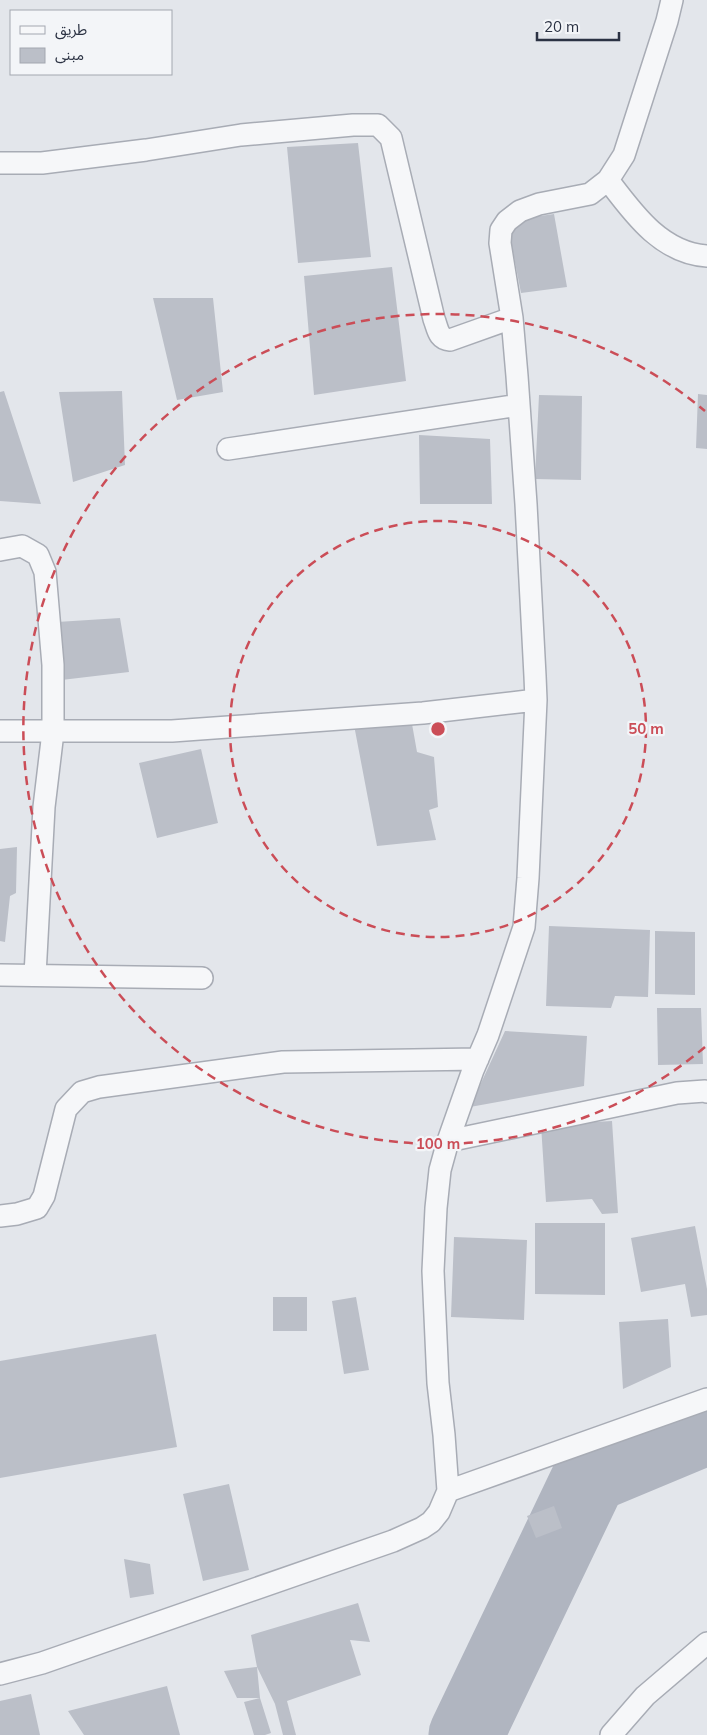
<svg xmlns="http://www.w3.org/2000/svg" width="707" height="1735" font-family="Mulish,'Noto Sans Arabic',sans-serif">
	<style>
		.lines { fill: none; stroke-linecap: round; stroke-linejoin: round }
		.taxiway { stroke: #b0b5c0; stroke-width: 75 }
		.building { fill: #bbbfc8 }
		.minor-casing { stroke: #a8acb5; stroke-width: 24 }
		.minor { stroke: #f6f7f9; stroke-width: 21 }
		.ring { fill: none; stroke: #cb4d57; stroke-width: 2.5; stroke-dasharray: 9 6 }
		.centre { fill: #cb4d57; stroke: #f3f5f8; stroke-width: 2.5 }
		.ring-label { font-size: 15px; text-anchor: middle; font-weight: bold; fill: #cb4d57; stroke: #f3f5f8; stroke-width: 4.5; stroke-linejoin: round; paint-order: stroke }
	</style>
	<rect width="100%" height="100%" fill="#e3e6eb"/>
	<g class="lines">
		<!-- taxiway -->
		<path class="taxiway" d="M466,1735l124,-259 117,-49"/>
	</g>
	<!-- building -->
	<path class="building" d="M358,143l13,114 -73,6 -11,-116z
		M554,214l13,73 -46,6 -14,-72z
		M392,267l14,114 -92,14 -10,-119z
		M153,298h60l10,94 -46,8z
		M4,391l37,113 -41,-3v-109z
		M122,391l3,74 -52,17 -14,-90z
		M698,394l9,1v54l-11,-1z
		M539,395l43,1 -1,84 -46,-1z
		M419,435l71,4 2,65h-72z
		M120,618l9,54 -76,9 4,-59z
		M412,724l5,28 17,5 4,50 -9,3 7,30 -59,6 -23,-121z
		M201,749l17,74 -61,15 -18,-75z
		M17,847l-1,46 -6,3 -5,46 -5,-1v-92z
		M549,926l101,4 -2,67 -33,-1 -4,12 -65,-2z
		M655,931l40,1v63l-40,-1z
		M657,1008h44l2,56 -45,1z
		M505,1031l82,5 -3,50 -114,21z
		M612,1121l6,92 -16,1 -10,-15 -46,3 -5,-77z
		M535,1223h70v72l-70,-1z
		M695,1226l12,63v26l-16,2 -6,-33 -44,8 -10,-54z
		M454,1237l73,3 -3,80 -73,-3z
		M273,1297h34v34h-34z
		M356,1297l13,73 -25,4 -12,-73z
		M668,1319l3,48 -48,22 -4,-67z
		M156,1334l21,113 -177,31v-117z
		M229,1484l20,86 -46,11 -20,-87z
		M554,1506l8,22 -26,10 -9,-22z
		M124,1559l26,5 4,30 -24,4z
		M358,1603l12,39 -20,-2 11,35 -74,26 9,34h-13l-8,-31 -18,-37 3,31h-23l-13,-27 33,-4 -6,-32z
		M167,1686l13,49h-96l-16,-24z
		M31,1694l9,41h-40v-34z
		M260,1698l11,35 -6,2h-11l-10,-33z"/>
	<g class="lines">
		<defs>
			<path id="minor" d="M0,163h42l104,-13 95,-15 112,-10h25l13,13 43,181c4,10 4,20 16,21l62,-22
				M608,180c25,33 53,73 99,76
				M228,449l291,-44
				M0,550l22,-4 16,9 7,17 8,93v67l-9,75 -9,168
				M0,731h172l251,-18 113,-13
				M0,975l202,3
				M448,1141l229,-48 28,-2 2,1
				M0,1216l17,-2 20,-6 7,-12 22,-87 16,-17 17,-5 184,-25 195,-3
				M448,1491l259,-92
				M0,1674l42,-11 351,-122 29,-13 9,-6 8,-10 9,-21 -4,-56 -6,-52 -5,-112 3,-63 4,-38 8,-29 25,-71 15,-35 36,-108 4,-49 8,-178 -1,-24 -9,-172 -9,-128 -5,-58 -12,-75 1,-13 6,-9 13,-10 19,-7 51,-10 18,-14 16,-25 43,-134 5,-21
				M611,1735l34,-39 62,-53"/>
		</defs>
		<!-- minor casing -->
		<use href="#minor" class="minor-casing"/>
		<!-- minor -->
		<use href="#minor" class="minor"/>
	</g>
	<!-- distance rings -->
	<g class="ring">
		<circle cx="438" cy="729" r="208"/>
		<path d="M705 1047A415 415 0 1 1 705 411"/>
	</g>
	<circle cx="438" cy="729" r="8" class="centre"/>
	<g class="ring-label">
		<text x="646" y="734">50 m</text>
		<text x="438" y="1149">100 m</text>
	</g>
	<!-- legend -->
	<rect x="10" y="10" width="162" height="65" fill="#f3f5f8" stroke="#a3a7b0"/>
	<rect x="20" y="26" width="25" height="8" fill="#f6f7f9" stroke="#a3a7b0"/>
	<text x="55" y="35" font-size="15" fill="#2b3243">طريق</text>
	<rect x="20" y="48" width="25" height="15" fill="#bbbfc8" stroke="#a3a7b0"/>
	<text x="55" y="60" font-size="15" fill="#2b3243">مبنى</text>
	<!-- scale -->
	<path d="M537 32v8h82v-8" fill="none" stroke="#2b3243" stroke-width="2.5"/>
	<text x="544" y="32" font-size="15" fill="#2b3243" stroke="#f3f5f8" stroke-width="4" paint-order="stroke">20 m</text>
</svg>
